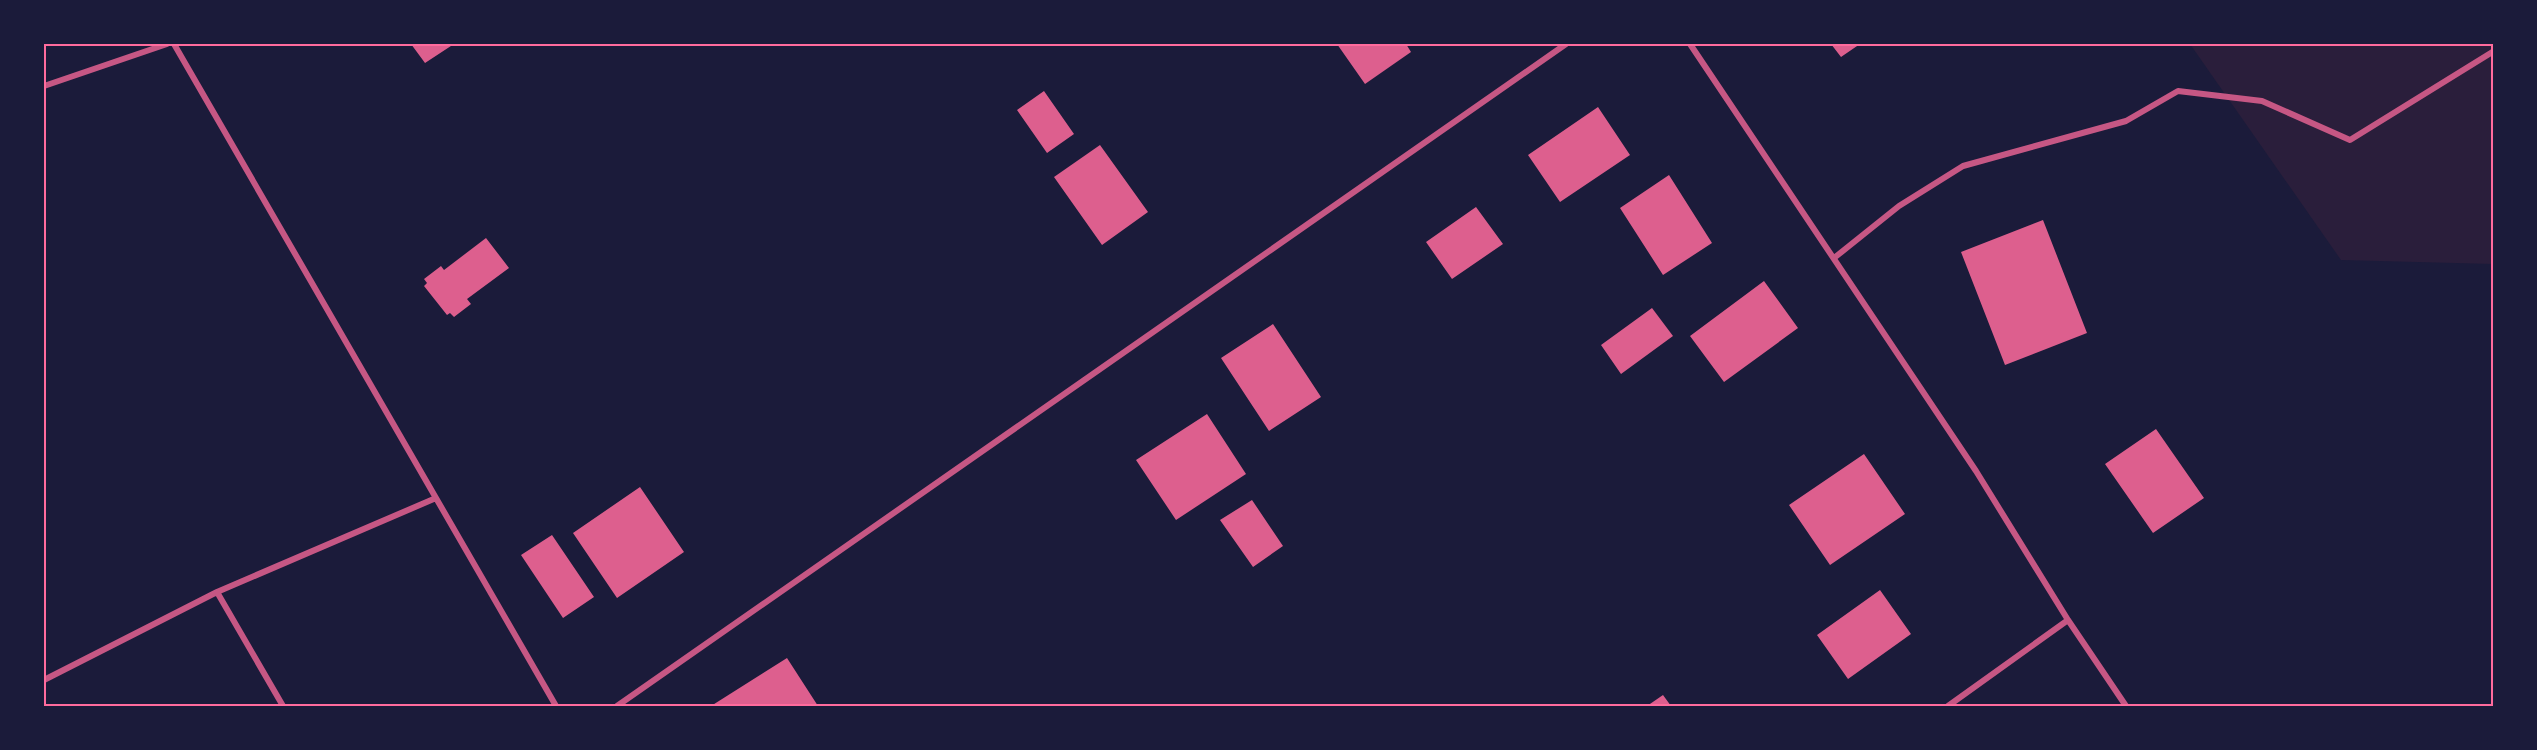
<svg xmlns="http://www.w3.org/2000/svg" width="2537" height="750" font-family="Rubik,sans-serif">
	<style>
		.green { fill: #2a1e3b }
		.building { fill: #dd5f8e }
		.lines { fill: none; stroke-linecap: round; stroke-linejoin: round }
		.minor { stroke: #c65784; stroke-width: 6 }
		.neatline { fill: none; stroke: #ff6b9d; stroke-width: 2 }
	</style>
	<rect width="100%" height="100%" fill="#1b1b3a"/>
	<!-- green -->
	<path class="green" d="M2190,44h303v220l-152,-4z"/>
	<!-- building -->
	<path class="building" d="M411,44h43l-29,19z
		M1337,44h69l5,8 -46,32z
		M1831,44h29l-19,13z
		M1044,91l30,43 -27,19 -30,-43z
		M1598,107l32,48 -70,47 -32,-47z
		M1100,145l48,67 -46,33 -48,-68z
		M1669,175l43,68 -49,32 -43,-67z
		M1476,207l27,37 -51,35 -26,-37z
		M2043,220l44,113 -82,32 -44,-113z
		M486,238l23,30 -42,31 4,5 -17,13 -4,-4 -3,2 -23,-29 3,-3 -3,-4 17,-13 3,4z
		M1764,281l34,47 -74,54 -34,-46z
		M1652,308l21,28 -52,38 -20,-29z
		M1273,324l48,73 -52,34 -48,-73z
		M1207,414l39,60 -70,46 -40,-60z
		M2156,429l48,69 -51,35 -48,-69z
		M1864,454l41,60 -75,51 -41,-60z
		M640,487l44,65 -67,46 -44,-65z
		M1252,500l31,46 -30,21 -33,-47z
		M552,535l42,62 -31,21 -42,-63z
		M1880,590l31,44 -63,45 -31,-44z
		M787,658l31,48h-107z
		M1663,695l8,11h-24z"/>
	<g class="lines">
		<!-- minor -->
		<path class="minor" d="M174,44l382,662
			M1690,44l286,427 92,149 58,86
			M44,86l123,-42
			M1834,258l65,-52 64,-40 163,-45 52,-30 84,10 88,39 144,-89
			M217,592l66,114
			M44,680l173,-88 219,-94
			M617,706c315,-223 634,-439 949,-662
			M1948,706l120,-86"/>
	</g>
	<!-- border -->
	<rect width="2537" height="750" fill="none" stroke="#1b1b3a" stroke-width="90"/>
	<rect x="45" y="45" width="2447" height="660" class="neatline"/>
</svg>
